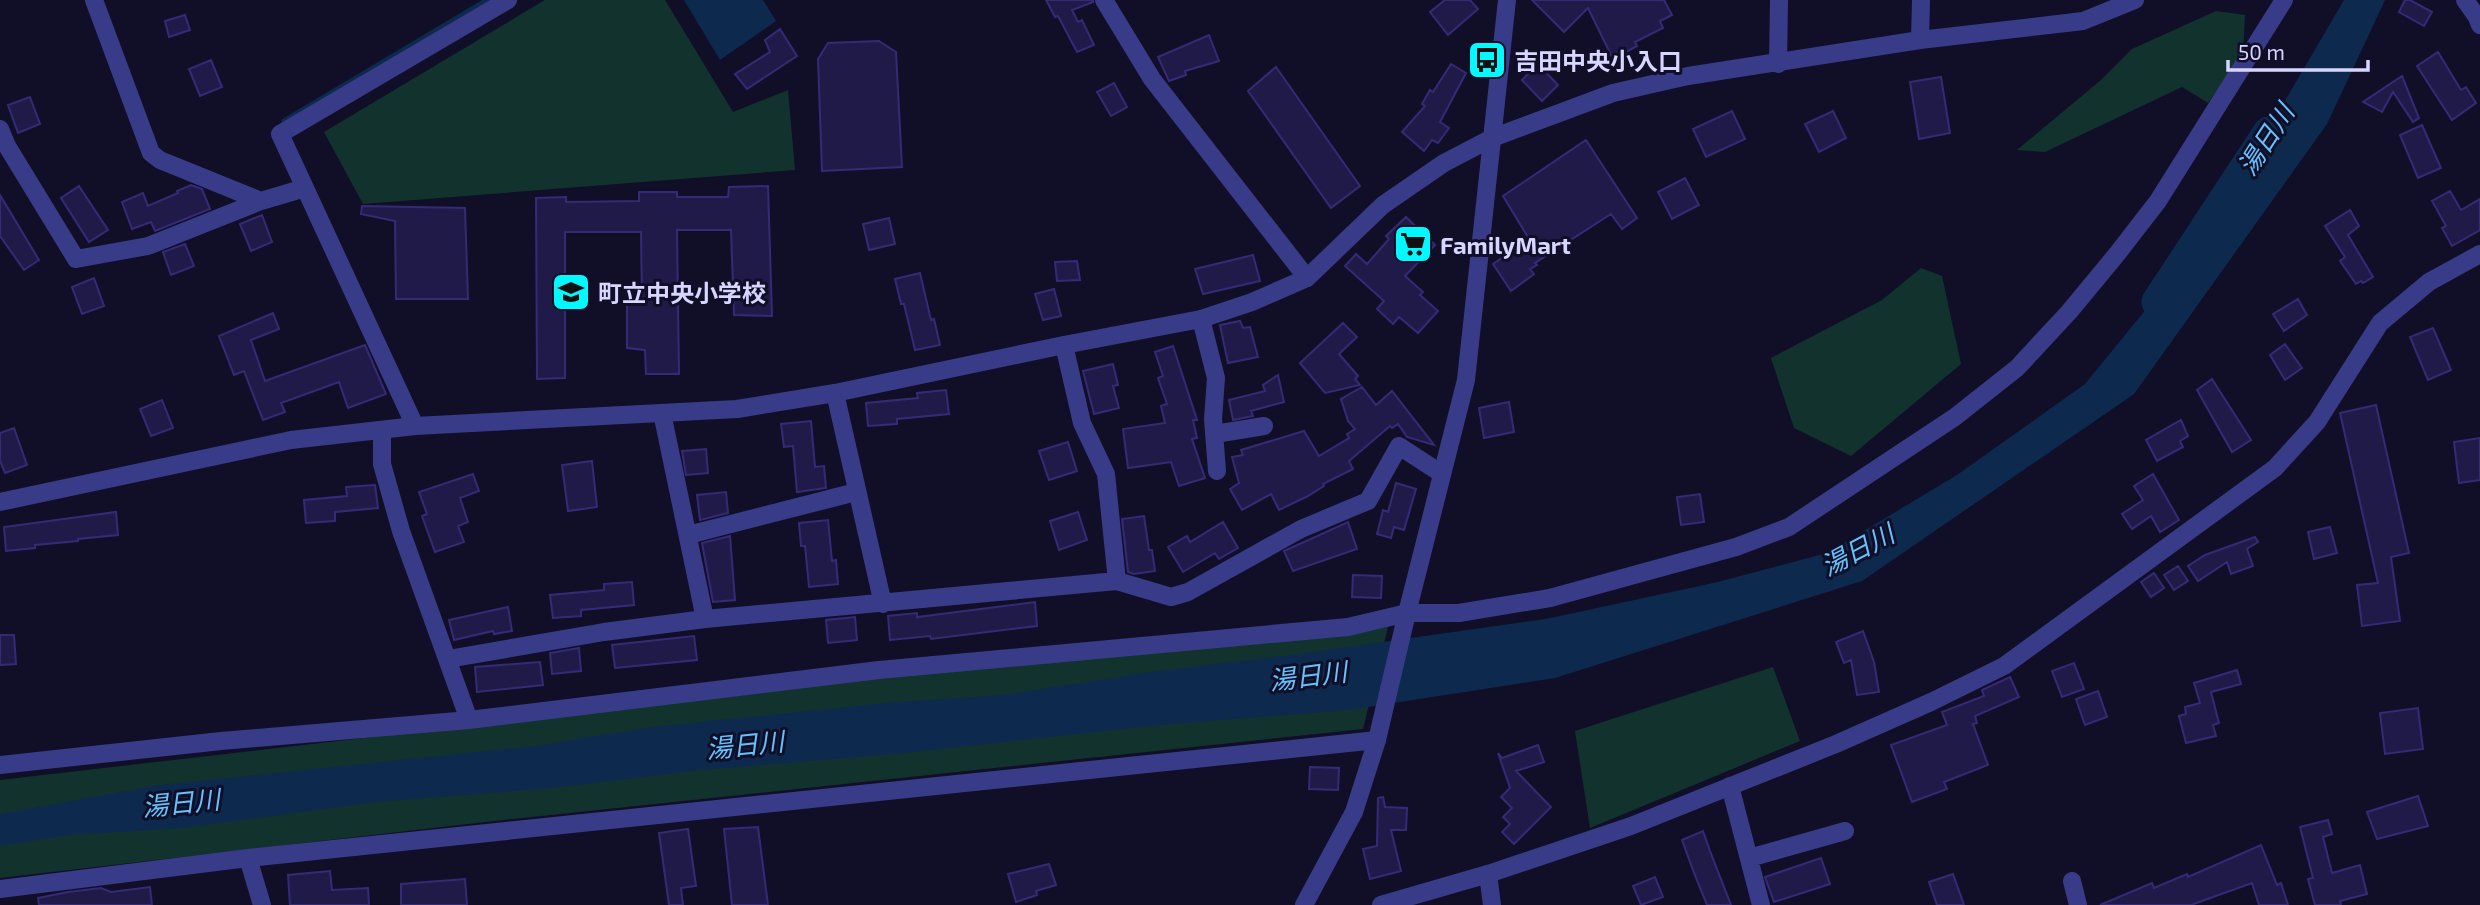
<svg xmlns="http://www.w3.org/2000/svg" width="2480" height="905" font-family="'Exo 2','Noto Sans JP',sans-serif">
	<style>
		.green { fill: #12322e }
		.water { fill: #0d2a4e }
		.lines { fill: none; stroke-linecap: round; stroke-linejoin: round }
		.stream { stroke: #0d2a4e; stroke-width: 5 }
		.river { stroke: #0d2a4e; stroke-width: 33 }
		.building { fill: #201a49; stroke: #342b76; stroke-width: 2 }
		.minor { stroke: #383c88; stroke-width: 18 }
		.tertiary { stroke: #383c88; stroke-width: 18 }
		.labels { text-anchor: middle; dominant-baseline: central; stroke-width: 6; stroke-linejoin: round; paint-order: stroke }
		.poi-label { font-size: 24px; font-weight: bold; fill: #d7d6ff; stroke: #110f28; text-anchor: start }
		.water-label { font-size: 26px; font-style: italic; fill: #64c3ff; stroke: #110f28 }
	</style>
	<rect width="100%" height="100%" fill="#110f28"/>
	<!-- green -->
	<path class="green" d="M545,0h120l68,112 55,-22 7,80 -432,34 -39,-72z
		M2216,11l29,4 -2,38 -35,50 -26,-16 -137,65 -28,-2 84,-70 31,-31z
		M1921,268l21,8 19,88 -110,92 -57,-28 -23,-70 111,-58z
		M1388,627l-25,102 -869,92 -494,57v-98l485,-56 394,-54 259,-19z
		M1773,667l27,74 -210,87 -15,-97z"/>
	<!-- water -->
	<path class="water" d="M684,0h79l13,21 -56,39z
		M2344,0h41l-58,124 -193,270 -272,187 -307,97 -207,32 -188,15 -255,28 -203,17 -149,18 -177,14 -193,26 -113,7 -70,11v-32l159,-29 376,-39 117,-19 245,-25 106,-7 148,-23 139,-17 256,-36 172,-37 109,-29 130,-78 128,-91 120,-147z"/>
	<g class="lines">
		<!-- stream -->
		<path class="stream" d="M284,121l203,-121"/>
		<!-- river -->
		<path class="river" d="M2158,302l111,-169"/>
	</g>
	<!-- building -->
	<path class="building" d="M1046,0h47v2l-21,8 6,12 4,-2 12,25 -17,7 -19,-36 -3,1z
		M1445,0h25l8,9 -30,26 -18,-23z
		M1532,0h132l8,15 -12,6 3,7 -28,14 2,4 -24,13 -25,-51 -24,24z
		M2405,0h5l22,12 -8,14 -25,-14z
		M185,15l5,15 -21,7 -4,-16z
		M780,29l17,27 -50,33 -12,-15 35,-22 -5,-12z
		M1209,35l10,26 -34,10 1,4 -17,6 -11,-24z
		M879,41l17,11 6,115 -80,4 -4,-112 10,-16z
		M2438,52l23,38 5,-3 10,16 -24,17 -35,-54z
		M211,60l11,27 -22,9 -11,-27z
		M1451,64l15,9 -26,49 9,6 -11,15 -6,-3 -8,11 -22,-19 23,-26 -3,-2 8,-14 3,2z
		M1538,64l20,21 -16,16 -20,-21z
		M1276,67l84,119 -29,22 -83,-117z
		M2402,76l17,42 -6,4 -20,-30 -11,20 -19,-10z
		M1941,77l9,56 -31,6 -9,-57z
		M1114,83l13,24 -16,9 -14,-24z
		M30,97l10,27 -22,9 -10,-28z
		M1732,111l13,28 -39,18 -13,-28z
		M1833,111l13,27 -27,14 -14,-28z
		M2422,125l19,43 -23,10 -18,-43z
		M1586,140l51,78 -15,11 -11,-15 -76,49 2,2 -7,4 4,5 -23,17 -18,-27 36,-25 -26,-43z
		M1685,178l14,27 -27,14 -14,-27z
		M191,185l11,4 8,20 -55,22 -4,-9 -19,7 -10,-27 21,-9 5,13 30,-13 -1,-2z
		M79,186l29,44 -19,12 -28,-44z
		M768,186l4,130 -38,-1 -3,-85h-54l2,144h-33l-1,-24 -18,-2v-49l15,-1 -1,-66h-76v146l-28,1 -1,-181 30,-1v5l73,-1v-9h38v5h51l1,-10z
		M2450,191l11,19 19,-11v31l-28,16 -10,-18 4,-2 -14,-25z
		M0,195l39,65 -15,10 -24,-34z
		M362,206l103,2 3,91h-72l-1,-78 -34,-7z
		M2350,210l9,16 -11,9 25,42 -10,6 -2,-2 -5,3 -16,-23 5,-4 -20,-31z
		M262,215l10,27 -21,9 -11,-27z
		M1406,217l29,28 -30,31 18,16 -3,3 18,16 -20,22 -19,-16 -6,7 -16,-15 7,-8 -39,-35 11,-12 11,10 22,-25 -3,-3z
		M889,218l6,26 -26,6 -6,-26z
		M185,244l9,22 -23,9 -8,-23z
		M1253,255l7,26 -57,13 -8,-25z
		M1077,261l3,19 -23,1 -2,-19z
		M920,273l11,47 3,-1 6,26 -25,5 -11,-46h-3l-6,-25z
		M94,278l10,28 -22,8 -10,-27z
		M1054,289l7,27 -18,4 -8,-26z
		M2298,299l9,16 -23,16 -11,-17z
		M273,313l6,16 -28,11 14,41 100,-36 21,49 -38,14 -9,-26 -58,21 4,9 -22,8 -19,-49 -10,4 -15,-39z
		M1240,321l3,7 7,-1 8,30 -30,6 -8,-38z
		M1343,323l14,14 -18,17 19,22 -3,3 5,6 -35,8 -25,-30z
		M2433,328l18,42 -23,10 -18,-43z
		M2285,344l17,24 -17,12 -15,-25z
		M1173,346l24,74h-4l4,18 -5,1 13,39 -26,8 -8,-24 -43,6 -5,-39 42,-6 -4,-17 6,-2 -9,-26 5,-2 -8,-24z
		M1113,364l5,21 -5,1 6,22 -25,6 -11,-43z
		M1278,375l6,27 -33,9 2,5 -20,4 -4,-20 36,-9 -2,-6z
		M2212,379l39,61 -19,12 -35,-62z
		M1362,387l14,18 16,-14 42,54 -27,-8 -9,-13 -6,4 -2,-2 -41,35 4,8 -30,15 1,2 -16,10 -29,14 -8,-16 -29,16 -12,-21 9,-6 -7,-26 11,-2 -2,-5 63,-19 15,25 30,-18 -2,-4 8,-5 -7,-8 -7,-22z
		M946,390l3,24 -52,5v5l-29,2 -2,-23 52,-5 -1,-5z
		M162,400l11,28 -22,8 -11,-27z
		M1509,402l5,30 -30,6 -5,-30z
		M2376,405l33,148 -18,4 9,64 -38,5 -5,-41 21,-2 -38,-170z
		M2181,420l7,16 -8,5 3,6 -26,14 -11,-21z
		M811,421l4,46 9,-1 2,22 -29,4 -4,-46 -9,1 -3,-23z
		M14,428l13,37 -22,8 -5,-12v-28z
		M2480,438v42l-21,3 -5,-41z
		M1068,442l9,29 -28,9 -10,-29z
		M706,449l2,24 -22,2 -4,-24z
		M592,461l5,46 -29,4 -6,-46z
		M473,474l6,17 -19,7 8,24 -10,4 6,16 -29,10 -13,-36 5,-2 -8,-22z
		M2153,474l26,46 -19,12 -9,-16 -19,13 -10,-15 21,-14 -9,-14z
		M1396,483l20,6 -12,41 -10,-3 -3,11 -14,-4 6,-24 5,2z
		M375,485l3,23 -43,4v9l-29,2 -2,-23 43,-4 -1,-9z
		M726,492l2,21 -28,7 -3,-25z
		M1700,494l4,28 -23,3 -4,-28z
		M116,512l2,23 -40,4v2l-43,4v3l-29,3 -2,-24z
		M1078,512l9,28 -28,10 -9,-29z
		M1144,516l5,34h3l3,21 -21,3 -6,-2 -6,-53z
		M828,520l4,41 4,-1 2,24 -29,3 -4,-41h-4l-2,-23z
		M1223,522l15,26 -19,11 -4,-6 -32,19 -15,-25 19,-11 3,6z
		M1348,522l9,27 -64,22 -9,-20z
		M2330,527l7,26 -23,6 -6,-27z
		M730,536l5,64 -22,2 -11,-59z
		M2255,537l3,5 -11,7 6,17 -22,8 -4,-12 -29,19 -10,-15 17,-11z
		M2178,566l10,15 -14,9 -10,-15z
		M2154,573l10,15 -13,9 -10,-15z
		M1353,575l29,1 -1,22 -29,-1z
		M632,582l2,23 -53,5v6l-28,2 -3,-23 54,-5v-6z
		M1035,602l2,24 -106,13 -1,-3 -40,4 -2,-24 29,-3v4z
		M508,607l4,24 -18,3 -1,-3 -39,9 -5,-20z
		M855,617l2,23 -29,3 -2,-23z
		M1863,631l11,31 5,30 -22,3 -6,-35 -7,3 -8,-21z
		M0,635h14l2,29 -16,1z
		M694,636l3,24 -82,8 -3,-23z
		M579,648l2,23 -29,3 -2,-21z
		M540,662l3,23 -66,7 -2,-25z
		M2074,663l10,26 -22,8 -10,-26z
		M2237,670l4,14 -30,8 8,31 -6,2 3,11 -30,7 -7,-27 7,-2 -1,-7 15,-4 -6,-20z
		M2010,677l9,20 -44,19 2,7 -4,1 15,41 -44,17 3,7 -35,13 -21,-57 56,-20 -5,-13 42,-16 -2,-6z
		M2098,691l9,26 -22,8 -9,-26z
		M2418,708l5,41 -38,5 -5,-41z
		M1538,745l6,17 -28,9 35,36 -37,37 -12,-12 8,-8 -7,-7 9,-9 -11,-11 9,-9 -12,-35 4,5z
		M1310,767l29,1 -1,22 -29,-1z
		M2418,796l10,30 -51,13 -10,-27z
		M1383,797l2,10 22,1 -1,22h-15l10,41 -31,8 -7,-30 14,-3 1,-48z
		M2328,820l4,14 -9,3 9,36 28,-8 7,29 -27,7 1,4h-26l-7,-26 5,-1 -13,-51z
		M758,827l10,78h-36l-8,-76z
		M688,829l8,57 -15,2 2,17h-14l-10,-72z
		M1703,831l7,20 21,54h-24l-13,-32 -12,-33z
		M2261,845l16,40 4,-2 7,22h-29l-7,-22 -61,22h-91l52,-22 2,5 33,-14 1,3z
		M1821,858l9,26 -56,18 -9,-25z
		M1049,864l7,21 -20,6 1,4 -21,7 -8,-28z
		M330,871l2,19 36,-2 1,17h-79l-2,-30z
		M1953,874l11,31h-27l-8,-23z
		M1655,877l8,20 -22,8 -8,-19z
		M465,879l2,26h-66v-21z
		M150,887l2,18h-113l-1,-7 30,-6 33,-4 10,4z"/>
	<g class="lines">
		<!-- minor -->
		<path class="minor" d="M94,0l57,153 9,7 101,41
			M1104,0l48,79 155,199
			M1920,40l1,-40
			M1778,64l1,-64
			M0,129l7,17 69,113 72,-13 113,-45 44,-13
			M1201,319l15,59 -3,41 4,52
			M1064,345l18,78 24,51 11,107
			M835,393l48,211
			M662,413l43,206
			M415,426l-135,-292 228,-134
			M382,430v34l19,67 68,189
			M1215,434l49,-8
			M688,535l168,-43
			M448,659l156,-27 101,-13 412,-38 54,16 17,-5 113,-63 67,-28 31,-55 43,28
			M0,765l221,-24 248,-21 410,-50 469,-43 59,-14h52l91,-15 186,-51 53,-20 166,-110 62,-49 52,-56 48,-58 41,-53 126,-201
			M1730,786l31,119
			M248,858l14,47
			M1749,858l96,-27
			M1488,874l4,31
			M2072,881l6,24
			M0,889l248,-31 1129,-118"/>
		<!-- tertiary -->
		<path class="tertiary" d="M2465,0l12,17 3,8
			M0,502l291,-62 124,-14 322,-17 98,-16 229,-48 137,-26 51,-17 55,-24 76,-73 61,-42 48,-25 121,-45 75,-17 232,-36 163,-19 52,-21
			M1304,905l50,-93 23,-72 30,-127 59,-233 41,-380
			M1381,905l107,-31 143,-48 205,-82 95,-42 73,-36 271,-198 42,-46 63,-99 49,-41 51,-28"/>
	</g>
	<!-- icons -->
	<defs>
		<symbol id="bus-square" viewBox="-11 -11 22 22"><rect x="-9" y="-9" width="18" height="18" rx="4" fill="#02f9ff" stroke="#110f28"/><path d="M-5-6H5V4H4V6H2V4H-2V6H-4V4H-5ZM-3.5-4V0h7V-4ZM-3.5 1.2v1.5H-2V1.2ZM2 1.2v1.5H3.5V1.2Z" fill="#111"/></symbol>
		<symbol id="supermarket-square" viewBox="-11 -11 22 22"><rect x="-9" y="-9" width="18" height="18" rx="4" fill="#02f9ff" stroke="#110f28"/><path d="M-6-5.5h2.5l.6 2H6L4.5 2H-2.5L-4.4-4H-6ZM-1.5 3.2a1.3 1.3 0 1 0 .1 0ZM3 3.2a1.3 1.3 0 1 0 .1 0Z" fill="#111"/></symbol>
		<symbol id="school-square" viewBox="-11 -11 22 22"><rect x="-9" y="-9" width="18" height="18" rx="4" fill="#02f9ff" stroke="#110f28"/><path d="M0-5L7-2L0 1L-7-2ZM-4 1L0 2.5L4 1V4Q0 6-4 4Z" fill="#111"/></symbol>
	</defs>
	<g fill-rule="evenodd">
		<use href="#bus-square" x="1465" y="38" width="44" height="44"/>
		<use href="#supermarket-square" x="1391" y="222" width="44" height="44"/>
		<use href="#school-square" x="549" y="270" width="44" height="44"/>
	</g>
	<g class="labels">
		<!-- poi labels -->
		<g class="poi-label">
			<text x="1514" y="60">吉田中央小入口</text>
			<text x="1440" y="244">FamilyMart</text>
			<text x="598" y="292">町立中央小学校</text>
		</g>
		<!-- water labels -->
		<g class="water-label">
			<text transform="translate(2265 139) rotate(-57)">湯日川</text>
			<text transform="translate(1857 549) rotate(-28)">湯日川</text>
			<text transform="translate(1308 675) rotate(-7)">湯日川</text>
			<text transform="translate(745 744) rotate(-6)">湯日川</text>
			<text transform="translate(181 802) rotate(-6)">湯日川</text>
		</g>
	</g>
	<!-- scale -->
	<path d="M2228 60v10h140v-10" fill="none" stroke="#d7d6ff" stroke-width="3.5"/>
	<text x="2238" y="60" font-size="21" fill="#d7d6ff" stroke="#110f28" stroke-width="5" paint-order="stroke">50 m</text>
</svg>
